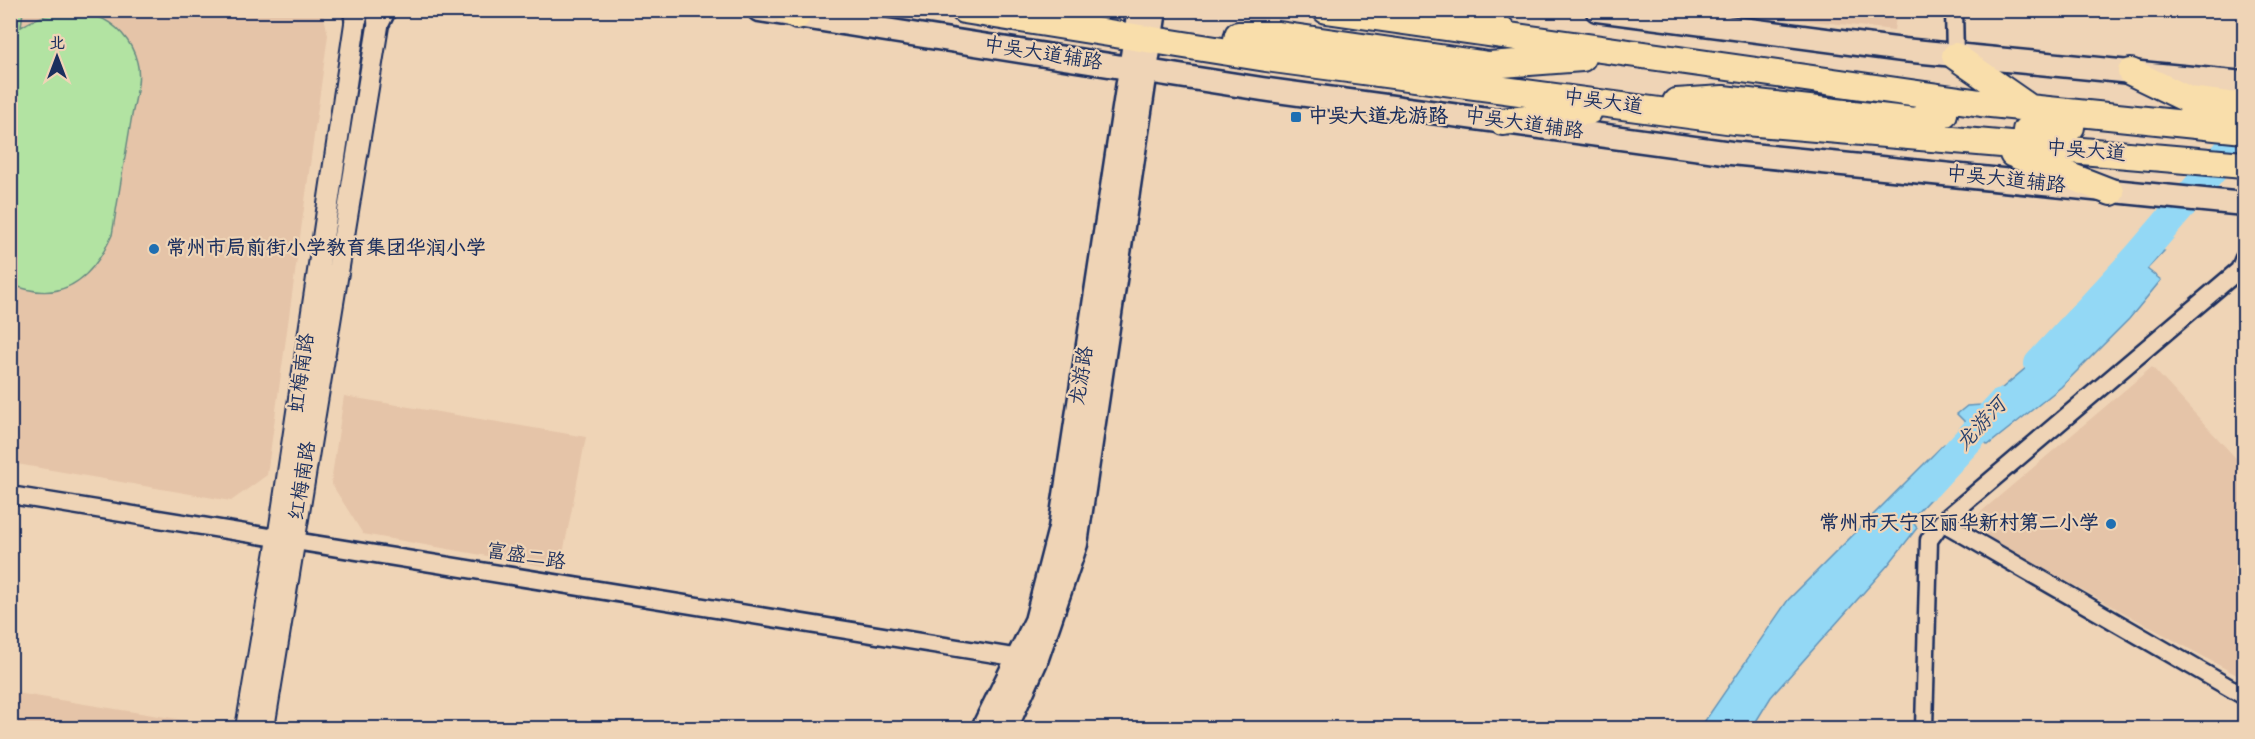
<svg xmlns="http://www.w3.org/2000/svg" width="2255" height="739" font-family="'Indie Flower','LXGW WenKai TC',sans-serif">
	<style>
		.built { fill: #e5c4a8 }
		.green { fill: #b2e3a2; stroke: #668980; stroke-width: 1.5 }
		.water { fill: #93d8f5; stroke: #6394b9; stroke-width: 1.5 }
		.lines { fill: none; stroke-linecap: round; stroke-linejoin: round }
		.river { stroke: #93d8f5; stroke-width: 30 }
		.minor-casing { stroke: #1b2f5e; stroke-width: 21 }
		.tertiary-casing { stroke: #1b2f5e; stroke-width: 24 }
		.secondary-casing { stroke: #1b2f5e; stroke-width: 27 }
		.primary-casing { stroke: #1b2f5e; stroke-width: 30 }
		.minor { stroke: #efd4b6; stroke-width: 16 }
		.tertiary { stroke: #efd4b6; stroke-width: 20 }
		.secondary { stroke: #efd4b6; stroke-width: 22 }
		.primary { stroke: #f9deab; stroke-width: 26 }
		.poi-dot { fill: #1f6fb2; stroke: #efd4b6; stroke-width: 2 }
		.labels { text-anchor: middle; dominant-baseline: central; stroke-width: 4.5; stroke-linejoin: round; paint-order: stroke }
		.street-label { font-size: 20px; fill: #1b2f5e; stroke: #efd4b6 }
		.poi-label { font-size: 20px; font-weight: bold; fill: #1b2f5e; stroke: #efd4b6; text-anchor: start }
		.water-label { font-size: 21px; font-style: italic; fill: #27406d; stroke: #efd4b6 }
	</style>
	<rect width="100%" height="100%" fill="#efd4b6"/>
	<filter id="ink" filterUnits="userSpaceOnUse"><feTurbulence type="fractalNoise" baseFrequency=".0167" numOctaves="2"/><feDisplacementMap in="SourceGraphic" scale="12" xChannelSelector="R" yChannelSelector="G"/><feConvolveMatrix kernelMatrix="1 2 1 2 8 2 1 2 1" color-interpolation-filters="sRGB"/></filter>
	<g filter="url(#ink)">
		<!-- built -->
		<path class="built" d="M320,10l4,7 4,18 -61,440 -36,26 -220,-38 -1,-452z
			M1720,11l177,-1v1l-3,19z
			M2152,367l92,100v212l-266,-147 -2,-16z
			M344,396l242,41 -26,132 -197,-35 -32,-51z
			M10,692l217,35 -216,1z"/>
		<!-- green -->
		<path class="green" d="M10,11h13l-2,16c22,-14 49,-20 75,-11 20,7 36,25 41,46 5,18 -3,40 -6,59 -6,38 -13,76 -19,114 -20,45 -52,70 -101,49z"/>
		<!-- water -->
		<path class="water" d="M2140,249l24,2 -17,18 14,11 -32,39 -68,68 -73,58 -31,-31 10,-8 15,-1 122,-103 10,-30z
			M1944,444l19,20 -52,55 6,9 -29,37 -117,132 -19,31h-52l88,-128z"/>
		<g class="lines">
			<!-- river -->
			<path class="river" d="M2039,364l98,-106 107,-125
				M1927,485l75,-82"/>
			<defs>
				<path id="minor" d="M1954,10l1,46
					M10,495l1016,164
					M1942,522l302,174
					M1924,728l5,-188 13,-18 297,-252 5,-12"/>
				<path id="tertiary" d="M246,728l32,-189 78,-522
					M264,728l115,-708"/>
				<path id="secondary" d="M355,10l1,7
					M759,10l503,79 469,64 513,51
					M1597,10l306,40 341,33
					M379,20l5,-10
					M983,728l53,-107 24,-93 79,-518
					M1006,728l30,-67 40,-117 79,-534"/>
				<path id="primary" d="M787,10l10,6
					M964,10l302,48 468,63 510,44
					M1326,10l655,93 263,27
					M1466,10l35,19
					M1258,54l-22,-10 2,-9h41l210,30 93,-7
					M1955,56l72,50
					M2131,72l58,28 55,7
					M1676,102l47,-3 191,22 30,-7 1,-8 -19,-10
					M1502,122l87,-11
					M2045,149l-19,-11v-8l17,-5 28,2
					M2013,154l98,38"/>
			</defs>
			<!-- minor casing -->
			<use href="#minor" class="minor-casing"/>
			<!-- tertiary casing -->
			<use href="#tertiary" class="tertiary-casing"/>
			<!-- secondary casing -->
			<use href="#secondary" class="secondary-casing"/>
			<!-- primary casing -->
			<use href="#primary" class="primary-casing"/>
			<!-- minor -->
			<use href="#minor" class="minor"/>
			<!-- tertiary -->
			<use href="#tertiary" class="tertiary"/>
			<!-- secondary -->
			<use href="#secondary" class="secondary"/>
			<!-- primary -->
			<use href="#primary" class="primary"/>
		</g>
	</g>
	<!-- markers -->
	<g class="poi-dot">
		<rect x="1290" y="111" width="12" height="12" rx="3"/>
		<circle cx="154" cy="249" r="6"/>
		<circle cx="2111" cy="524" r="6"/>
	</g>
	<g class="labels">
		<!-- street labels -->
		<g class="street-label">
			<text transform="translate(1043 55) rotate(9)">中吴大道辅路</text>
			<text transform="translate(1603 103) rotate(8)">中吴大道</text>
			<text transform="translate(1524 125) rotate(8)">中吴大道辅路</text>
			<text transform="translate(2086 152) rotate(5)">中吴大道</text>
			<text transform="translate(2006 181) rotate(6)">中吴大道辅路</text>
			<text transform="translate(303 373) rotate(-82)">虹梅南路</text>
			<text transform="translate(1083 376) rotate(-81)">龙游路</text>
			<text transform="translate(304 481) rotate(-81)">红梅南路</text>
			<text transform="translate(526 558) rotate(9)">富盛二路</text>
		</g>
		<!-- poi labels -->
		<g class="poi-label">
			<text x="1308" y="117">中吴大道龙游路</text>
			<text x="166" y="249">常州市局前街小学教育集团华润小学</text>
			<text x="2099" y="524" text-anchor="end">常州市天宁区丽华新村第二小学</text>
		</g>
		<!-- water labels -->
		<g class="water-label">
			<text transform="translate(1982 425) rotate(-47)">龙游河</text>
		</g>
	</g>
	<!-- margin -->
	<rect width="2255" height="739" fill="none" stroke="#efd4b6" stroke-width="36"/>
	<rect x="18" y="18" width="2219" height="703" fill="none" stroke="#1b2f5e" stroke-width="2" filter="url(#ink)"/>
	<!-- north arrow -->
	<g transform="translate(57 57)" stroke="#efd4b6" stroke-width="4.5" paint-order="stroke">
	<path d="M0-4.5L10 22L0 15L-10 22Z" fill="#1b2f5e"/>
	<text y="-9" font-size="16" font-weight="bold" text-anchor="middle" fill="#1b2f5e">北</text>
	</g>
</svg>
